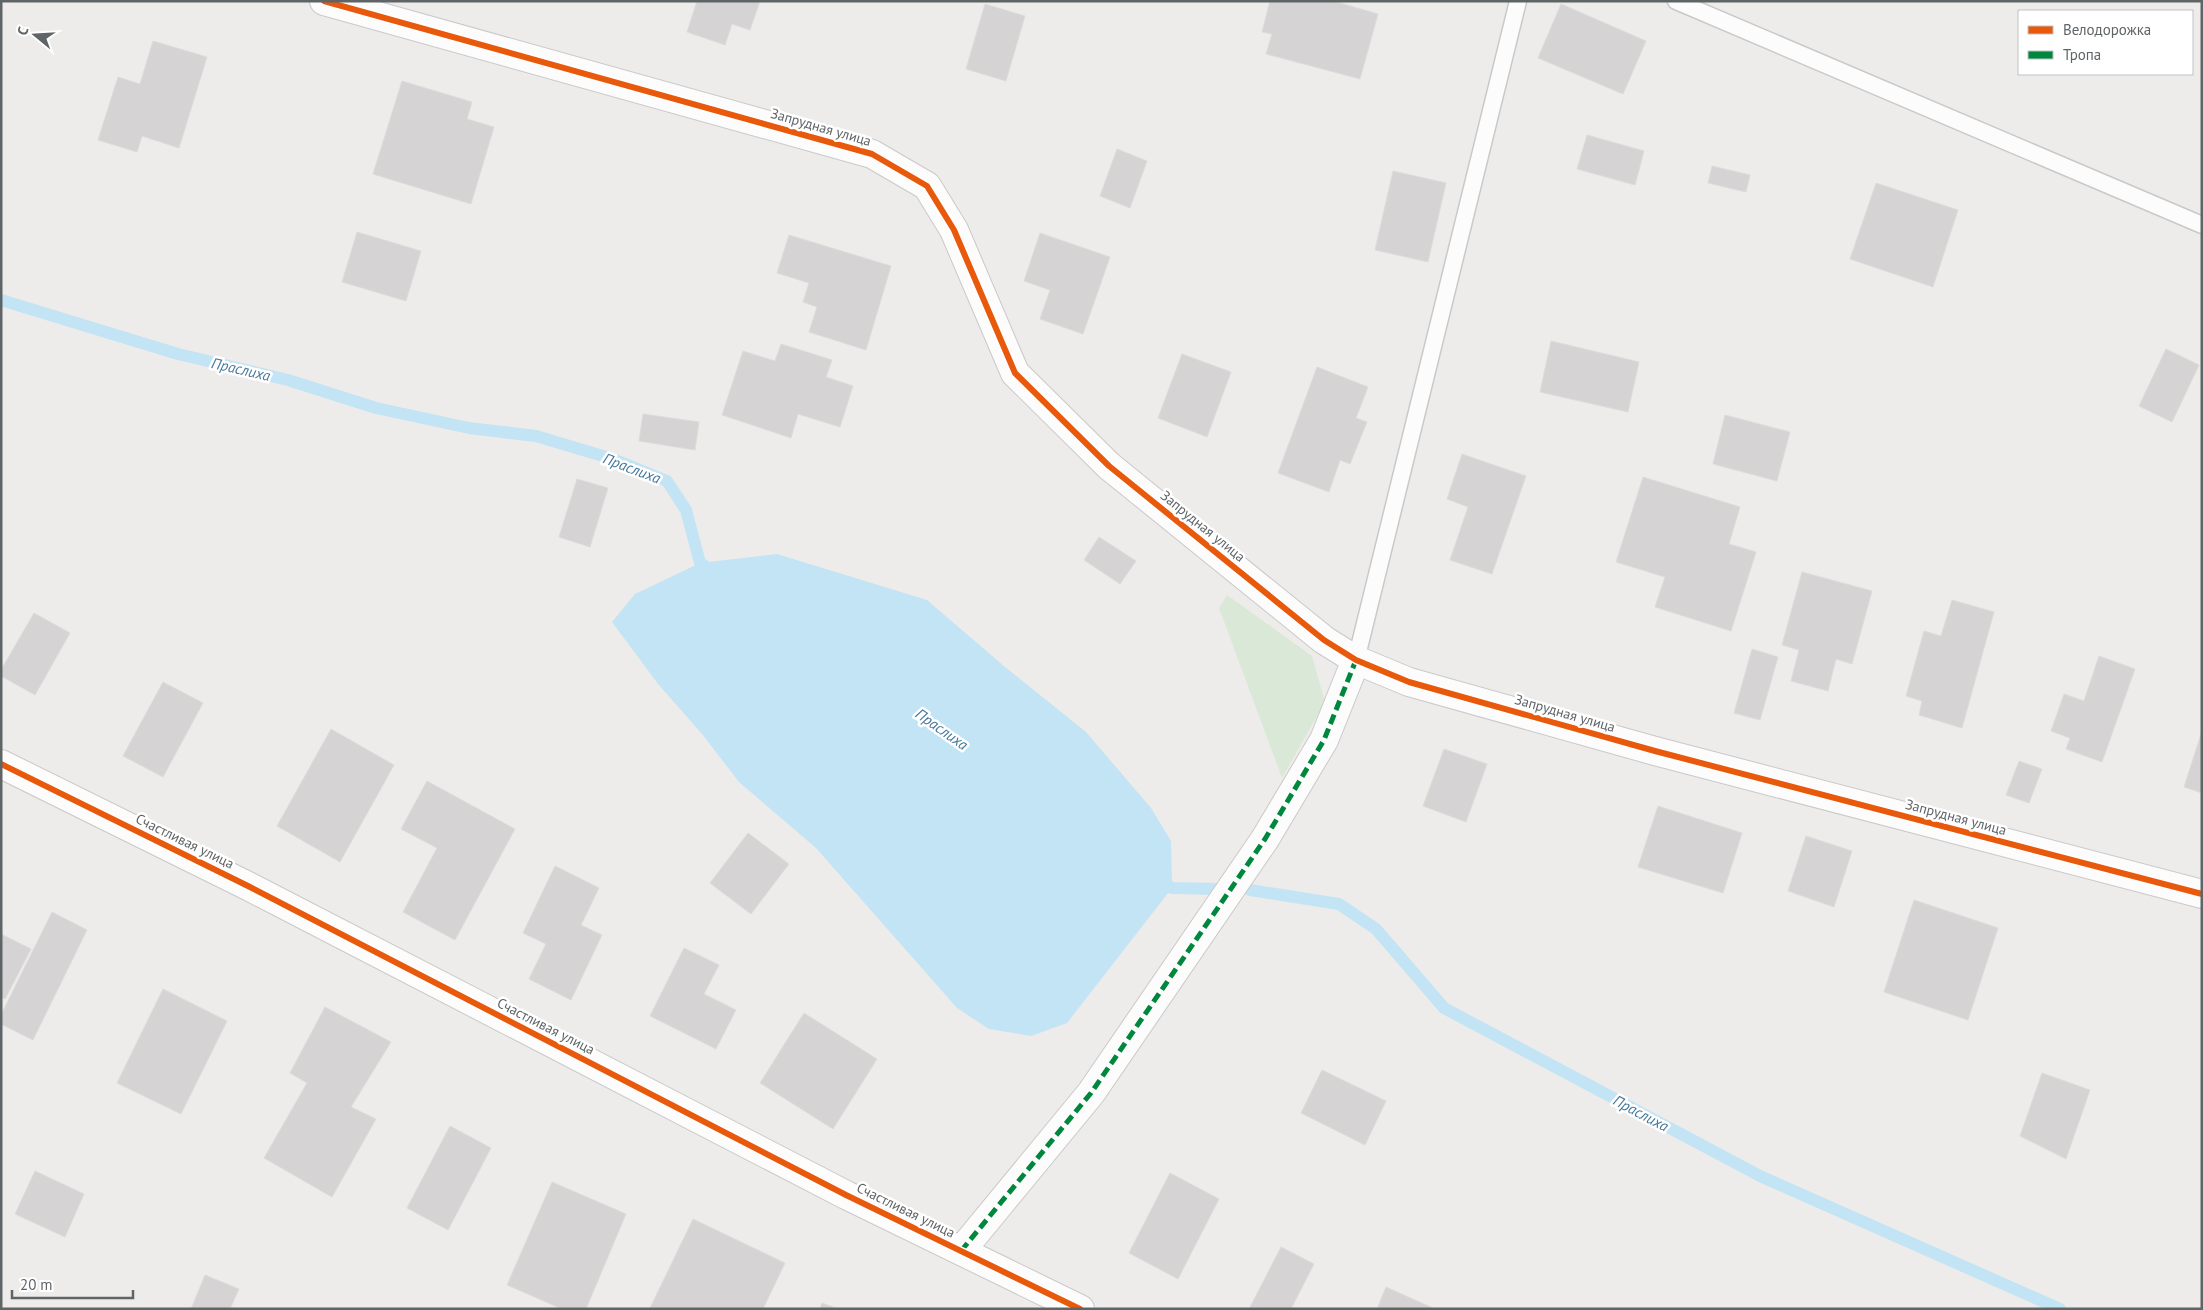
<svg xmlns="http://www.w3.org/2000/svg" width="2203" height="1310" font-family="'PT Sans',sans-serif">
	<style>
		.green { fill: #dae8d7 }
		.water { fill: #c2e4f4 }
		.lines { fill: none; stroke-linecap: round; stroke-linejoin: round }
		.stream { stroke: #c2e4f4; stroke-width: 12 }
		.building { fill: #d5d3d3; stroke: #dedcda }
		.lane-casing { stroke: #c9c9c9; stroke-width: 19 }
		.street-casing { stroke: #c9c9c9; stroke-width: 30 }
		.lane { stroke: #fcfcfc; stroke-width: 16 }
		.street { stroke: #fcfcfc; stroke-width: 28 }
		.quiet { stroke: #00873e; stroke-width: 5; stroke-dasharray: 10 5; stroke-linecap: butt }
		.cycleway-casing { stroke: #fff; stroke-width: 9 }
		.cycleway { stroke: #e8590c; stroke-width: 6 }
		.labels { text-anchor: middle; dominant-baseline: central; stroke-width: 5; stroke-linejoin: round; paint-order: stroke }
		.street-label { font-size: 14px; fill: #5f6467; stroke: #fff }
		.water-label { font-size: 15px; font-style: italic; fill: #45789a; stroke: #fff }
	</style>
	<rect width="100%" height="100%" fill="#eeecea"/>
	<!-- green -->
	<path class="green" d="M1227,595l85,61 13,46 -43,76 -63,-170z"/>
	<!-- water -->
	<path class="water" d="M777,554l150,46 78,67 81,65 65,76 20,33 1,47 -105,135 -36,13 -42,-7 -32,-21 -141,-160 -77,-66 -37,-48 -44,-50 -46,-62 23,-28 65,-31z"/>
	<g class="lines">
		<!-- stream -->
		<path class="stream" d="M1,300l177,54 110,26 88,28 93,20 67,8 77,23 54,22 19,29 14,53 14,9
			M1159,879l13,9 45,1
			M1250,890l89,14 37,25 68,79 316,168 300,133"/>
	</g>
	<!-- building -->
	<path class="building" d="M697,1h63l-10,29 -18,-6 -7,21 -38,-13z
		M1270,1h63l45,13 -18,65 -94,-25 6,-20 -10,-2z
		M985,4l40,12 -19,65 -40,-12z
		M1561,4l85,37 -23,53 -85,-36z
		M153,41l54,16 -28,91 -37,-12 -5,16 -39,-12 20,-63 22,7z
		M402,81l70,21 -5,17 27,8 -23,77 -98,-30z
		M1587,135l57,16 -9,34 -58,-16z
		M1117,149l30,12 -17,47 -30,-12z
		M1712,166l38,9 -4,17 -38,-9z
		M1393,171l53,12 -18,79 -53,-12z
		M1876,183l82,27 -25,77 -83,-28z
		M357,232l64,19 -15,50 -64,-19z
		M1040,233l70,24 -27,77 -43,-15 10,-29 -26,-9z
		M789,235l102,31 -25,84 -57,-18 8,-25 -14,-5 6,-19 -32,-10z
		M1551,341l88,21 -11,50 -88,-20z
		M781,344l51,16 -6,17 27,9 -13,41 -42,-13 -7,24 -69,-23 21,-64 32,10z
		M2166,349l33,16 -27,57 -33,-16z
		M1182,354l49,18 -24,65 -49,-19z
		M1317,367l51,20 -12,31 11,4 -17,42 -10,-4 -11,32 -51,-19z
		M643,414l56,8 -4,28 -56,-9z
		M1725,415l65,17 -13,49 -64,-17z
		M1462,454l64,22 -34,98 -42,-14 18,-53 -21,-8z
		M1643,477l97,30 -11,37 27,8 -25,79 -76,-24 10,-30 -49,-15z
		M577,479l31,9 -18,59 -31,-10z
		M1099,537l37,24 -16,23 -36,-24z
		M1802,572l70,19 -20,73 -16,-5 -8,32 -37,-10 8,-31 -17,-5z
		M1952,600l42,12 -32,116 -43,-13 3,-14 -16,-5 18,-65 17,5z
		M34,613l36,20 -35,62 -34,-19v-6z
		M1752,649l26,8 -18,63 -26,-7z
		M2099,656l36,13 -33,93 -36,-13 4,-11 -19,-7 13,-37 20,7z
		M163,682l40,21 -40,74 -40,-21z
		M331,729l63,36 -54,97 -63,-36z
		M2202,731v62l-18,-6z
		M1444,749l43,15 -21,58 -43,-16z
		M2019,761l23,8 -13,34 -23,-8z
		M427,781l88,48 -60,111 -52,-28 34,-64 -36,-19z
		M1658,806l84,27 -19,60 -85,-26z
		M748,833l41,31 -38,50 -41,-31z
		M1806,836l46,15 -18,56 -46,-16z
		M555,866l44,22 -18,37 21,10 -31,65 -42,-21 17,-35 -23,-11z
		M1914,900l84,28 -30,92 -84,-28z
		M52,912l35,18 -54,110 -32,-16v-9z
		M1,934l30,15 -26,50 -4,-2z
		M684,948l35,17 -15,29 32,16 -20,39 -66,-33z
		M163,989l64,32 -46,93 -64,-31z
		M325,1007l66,35 -40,65 25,12 -44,78 -68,-39 43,-75 -17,-10z
		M804,1013l73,46 -44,70 -73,-46z
		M1322,1070l64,31 -21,44 -64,-32z
		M2042,1073l48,17 -24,69 -46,-23z
		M450,1126l41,22 -43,82 -41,-22z
		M35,1171l49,23 -19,43 -50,-23z
		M1170,1173l49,26 -41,80 -49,-26z
		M552,1182l74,32 -40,95h-24l-55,-24z
		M693,1219l92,44 -22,46 -113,-1z
		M1281,1247l33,17 -23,45h-42z
		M205,1275l34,14 -9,20h-39z
		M1386,1287l49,22h-58z
		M822,1303l16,6h-18z"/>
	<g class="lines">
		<defs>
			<path id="lane" d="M1676,1l526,224
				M1356,660l162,-659"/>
			<path id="street" d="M324,1l548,153 55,32 27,44 61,143 94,93 215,174 32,20 53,22 246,69 547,143
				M1,764l247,122 598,309 234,114
				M961,1251l130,-158 174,-254 59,-99 32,-80"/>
		</defs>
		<!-- lane casing -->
		<use href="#lane" class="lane-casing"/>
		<!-- street casing -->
		<use href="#street" class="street-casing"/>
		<!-- lane -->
		<use href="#lane" class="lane"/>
		<!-- street -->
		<use href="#street" class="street"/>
		<!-- quiet -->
		<path class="quiet" d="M961,1251l130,-158 174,-254 59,-99 32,-80"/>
		<defs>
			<path id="cycleway" d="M324,1l548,153 55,32 27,44 61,143 94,93 215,174 32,20 53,22 246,69 547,143
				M1,764l247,122 598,309 234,114"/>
		</defs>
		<!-- cycleway casing -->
		<use href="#cycleway" class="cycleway-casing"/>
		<!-- cycleway -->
		<use href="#cycleway" class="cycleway"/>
	</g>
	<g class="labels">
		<!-- street labels -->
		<g class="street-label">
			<text transform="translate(821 127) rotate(16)">Запрудная улица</text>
			<text transform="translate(1203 526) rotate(39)">Запрудная улица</text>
			<text transform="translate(1565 713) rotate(16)">Запрудная улица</text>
			<text transform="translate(1956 817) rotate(15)">Запрудная улица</text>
			<text transform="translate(185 841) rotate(26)">Счастливая улица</text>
			<text transform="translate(546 1026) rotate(27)">Счастливая улица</text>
			<text transform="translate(906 1210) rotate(26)">Счастливая улица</text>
		</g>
		<!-- water labels -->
		<g class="water-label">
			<text transform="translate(241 369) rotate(13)">Праслиха</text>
			<text transform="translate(632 468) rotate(21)">Праслиха</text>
			<text transform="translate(942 729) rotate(35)">Праслиха</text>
			<text transform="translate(1641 1113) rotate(28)">Праслиха</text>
		</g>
	</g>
	<!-- border -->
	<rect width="2203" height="1310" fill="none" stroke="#5f6467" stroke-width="5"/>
	<!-- legend -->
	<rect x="2018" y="10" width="175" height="65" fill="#ffffff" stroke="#bfc1c2"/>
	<rect x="2028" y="26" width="25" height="8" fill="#e8590c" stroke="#bfc1c2"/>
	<text x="2063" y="35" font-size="15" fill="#5f6467">Велодорожка</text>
	<rect x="2028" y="51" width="25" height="8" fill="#00873e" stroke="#bfc1c2"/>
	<text x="2063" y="60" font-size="15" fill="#5f6467">Тропа</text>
	<!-- north arrow -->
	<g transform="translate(35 35) rotate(288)" stroke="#ffffff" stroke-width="4" paint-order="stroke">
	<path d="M0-4L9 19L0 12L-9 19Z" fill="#5f6467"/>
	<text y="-8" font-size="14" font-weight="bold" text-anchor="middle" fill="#5f6467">С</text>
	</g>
	<!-- scale -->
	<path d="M12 1290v8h121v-8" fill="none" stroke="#5f6467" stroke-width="2.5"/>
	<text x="20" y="1290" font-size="15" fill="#5f6467" stroke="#ffffff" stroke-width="4" paint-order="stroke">20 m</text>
</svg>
